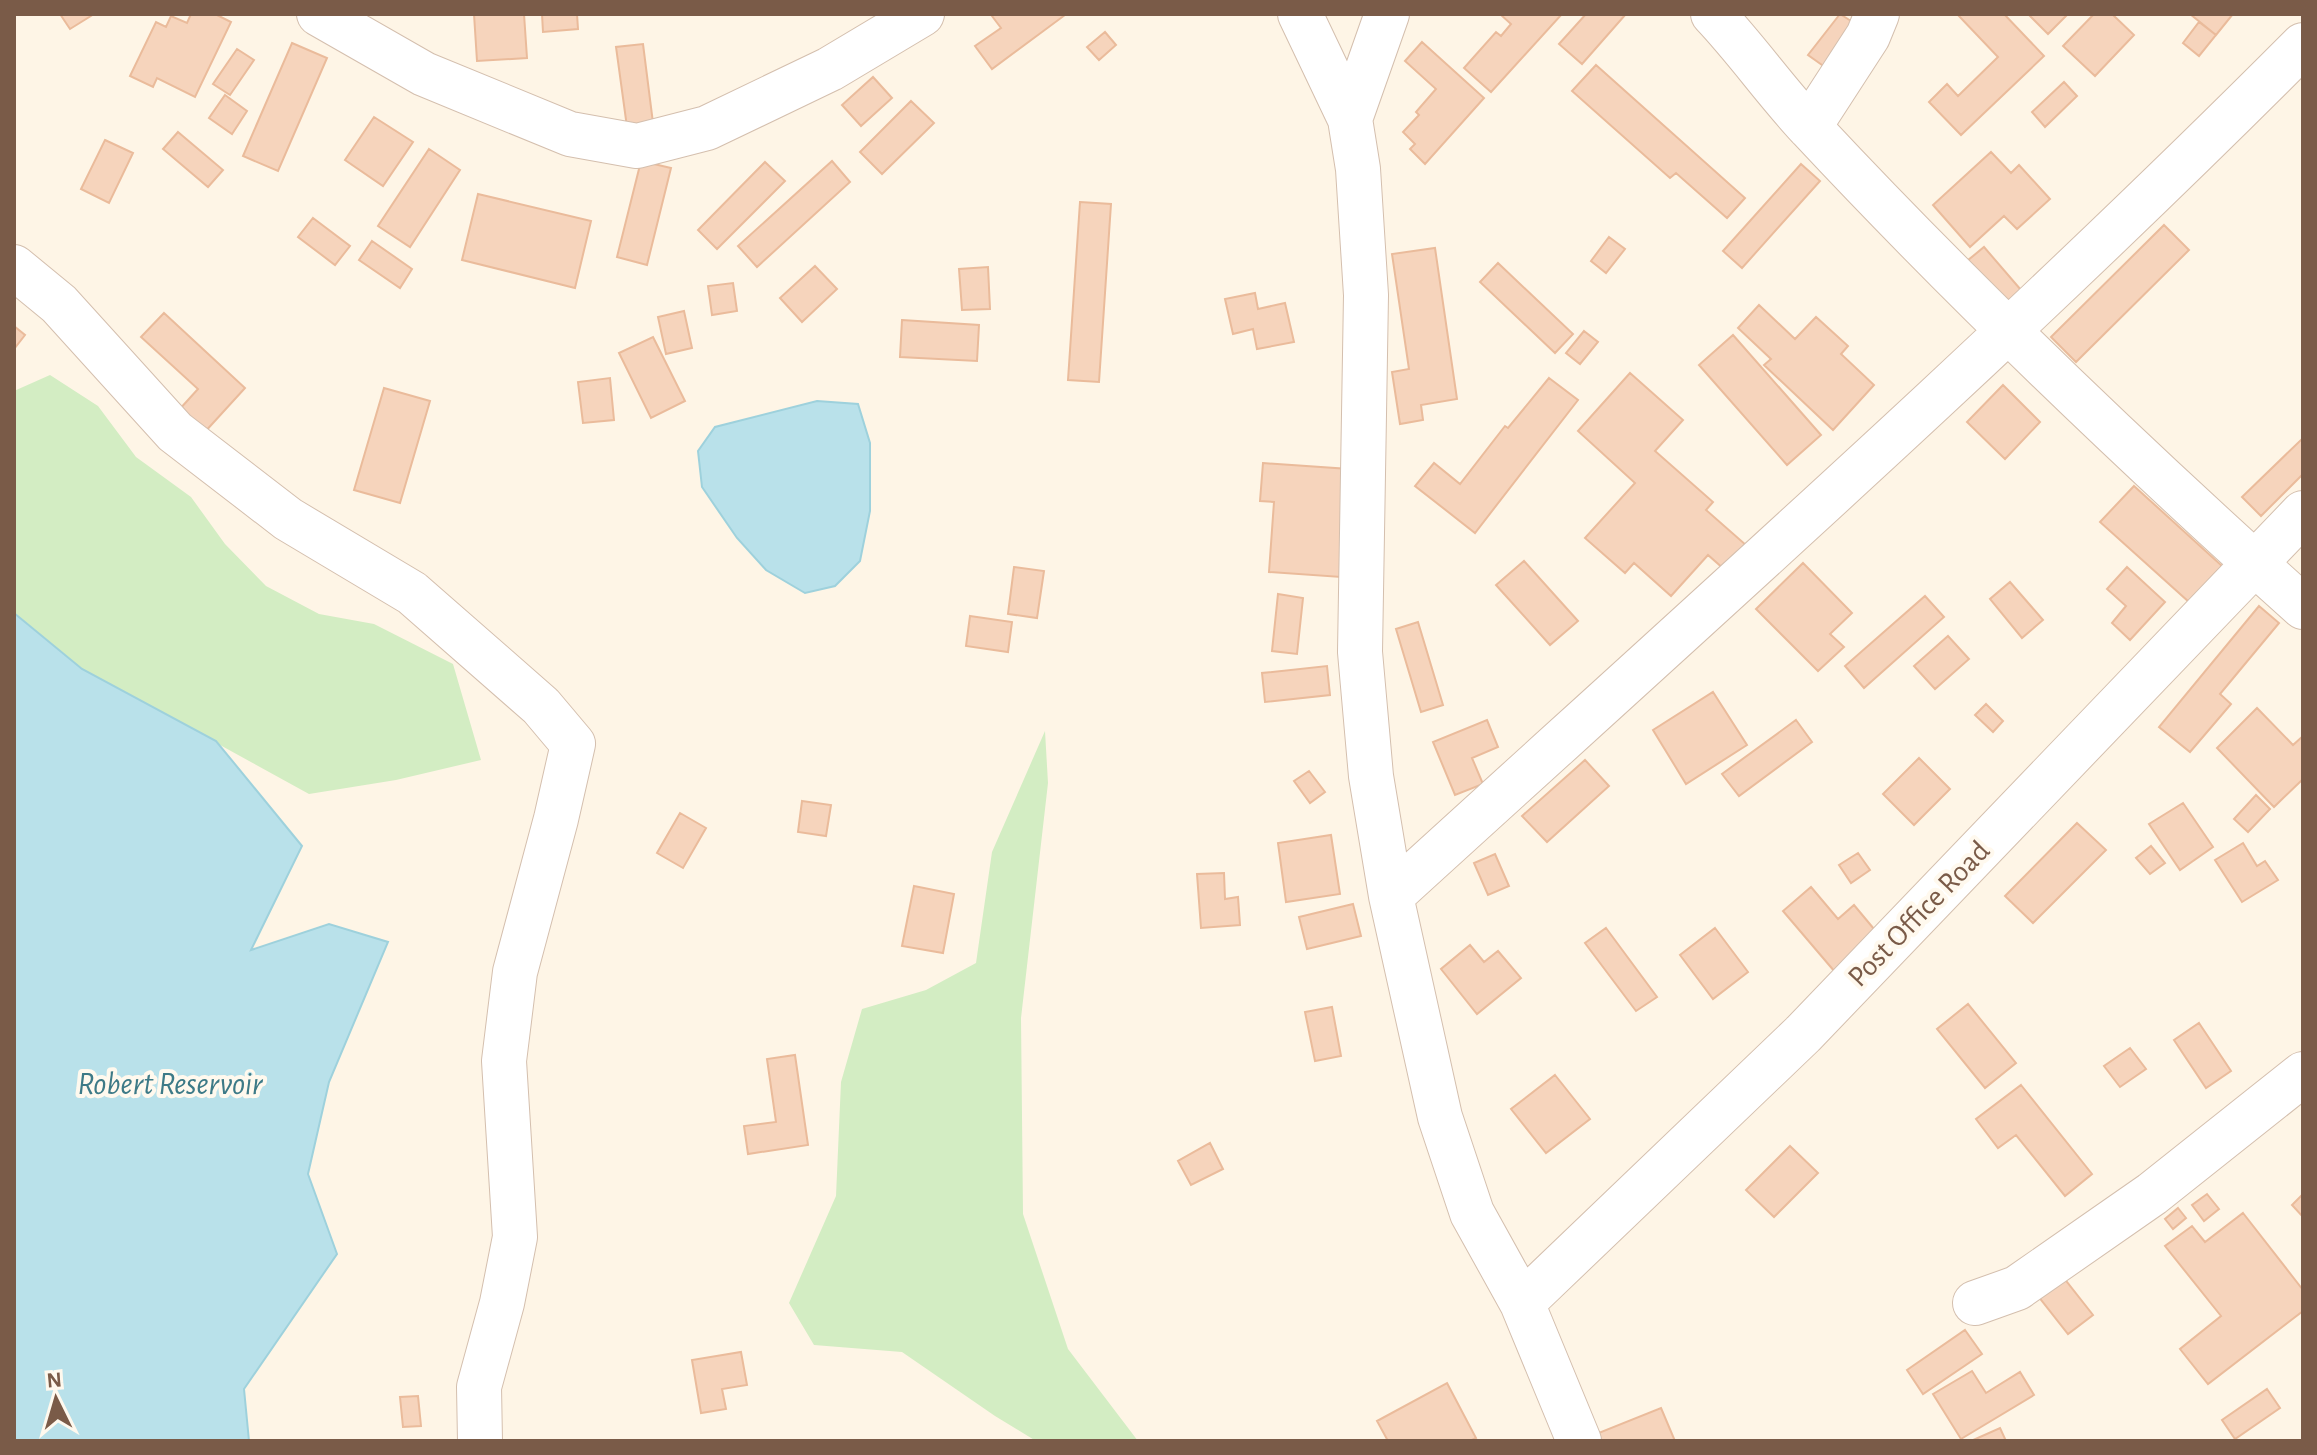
<svg xmlns="http://www.w3.org/2000/svg" width="2317" height="1455" font-family="'Alegreya Sans',sans-serif">
	<style>
		.green { fill: #d3edc3 }
		.water { fill: #b9e1ea; stroke: #9ed1dc; stroke-width: 2 }
		.building { fill: #f6d4bc; stroke: #eabb9b; stroke-width: 2 }
		.lines { fill: none; stroke-linecap: round; stroke-linejoin: round }
		.minor-casing { stroke: #d4bfae; stroke-width: 46 }
		.minor { stroke: #fff; stroke-width: 44 }
		.labels { text-anchor: middle; dominant-baseline: central; stroke-width: 8; stroke-linejoin: round; paint-order: stroke }
		.street-label { font-size: 30px; fill: #7a5b48; stroke: #fff9ee }
		.water-label { font-size: 32px; font-style: italic; fill: #3d7a87; stroke: #fff9ee }
	</style>
	<rect width="100%" height="100%" fill="#fef5e6"/>
	<!-- green -->
	<path class="green" d="M50,375l48,31 38,51 55,40 34,47 41,42 53,28 55,10 79,40 28,96 -85,20 -87,14 -227,-125 -68,-56v-222z
		M1045,731l3,52 -27,235 2,196 45,135 70,92h-102l-41,-25 -93,-64 -88,-7 -25,-42 47,-107 5,-114 21,-73 64,-19 50,-27 16,-111z"/>
	<!-- water -->
	<path class="water" d="M817,401l41,3 12,39v68l-10,50 -25,25 -30,7 -39,-23 -29,-32 -35,-51 -4,-36 17,-24z
		M14,613l68,56 134,72 86,105 -51,104 78,-26 59,18 -59,140 -21,92 29,80 -93,135 5,52h-235z"/>
	<!-- building -->
	<path class="building" d="M60,14h34l-24,15z
		M191,14h24l16,8 -36,75 -38,-19 -4,9 -23,-11 26,-54 10,5 5,-11 16,7z
		M474,14h50l3,44 -50,3z
		M542,14h35l1,15 -35,3z
		M995,14h69l1,1 -73,54 -17,-23 26,-18 -9,-12z
		M1500,14h62l-71,78 -27,-24 32,-36 5,4 10,-12z
		M1586,14h40l-44,50 -23,-20z
		M1840,14l22,14 -33,42 -21,-15z
		M1957,14h47l40,42 -83,79 -32,-33 18,-18 11,12 40,-39z
		M2028,14h40l-20,20z
		M2094,14h18l22,21 -39,41 -32,-30z
		M2190,14h43l-17,21z
		M2199,22l17,13 -17,21 -16,-13z
		M1105,32l11,13 -17,15 -12,-13z
		M1422,42l62,56 -59,66 -15,-15 5,-5 -12,-12 16,-17 -3,-3 20,-23 -31,-28z
		M292,43l35,15 -49,113 -35,-15z
		M643,44l10,79 -26,4 -11,-80z
		M237,49l17,11 -24,35 -17,-11z
		M1596,65l149,133 -18,20 -51,-45 -6,5 -98,-87z
		M873,77l19,21 -31,28 -19,-21z
		M2064,82l13,14 -32,31 -13,-15z
		M225,95l22,16 -15,23 -23,-16z
		M911,101l23,22 -52,51 -22,-22z
		M374,117l39,25 -30,44 -38,-26z
		M178,132l45,38 -15,17 -45,-38z
		M105,140l28,13 -24,50 -28,-14z
		M429,149l31,21 -50,77 -32,-21z
		M1991,152l20,21 8,-8 31,34 -33,30 -13,-13 -34,31 -37,-42z
		M641,161l30,7 -24,97 -30,-8z
		M832,161l18,21 -93,85 -19,-21z
		M765,162l20,19 -68,68 -19,-19z
		M1801,164l19,17 -78,87 -19,-17z
		M478,194l113,27 -16,67 -113,-28z
		M1080,202l31,2 -12,178 -31,-2z
		M313,218l37,28 -15,19 -37,-28z
		M2164,225l25,25 -113,112 -25,-25z
		M1609,237l16,12 -19,24 -15,-12z
		M372,241l40,28 -12,19 -41,-28z
		M1984,247l37,43 -17,15 -37,-44z
		M1435,248l22,151 -36,6 2,15 -23,4 -8,-52 17,-3 -17,-115z
		M1498,263l75,71 -18,19 -75,-71z
		M815,266l22,23 -35,33 -22,-24z
		M988,267l2,42 -28,1 -3,-41z
		M733,283l4,28 -25,4 -4,-29z
		M1255,293l3,16 27,-6 9,39 -37,7 -4,-20 -20,5 -8,-35z
		M1759,305l36,34 21,-22 32,29 -7,8 33,31 -41,45 -69,-65 7,-6 -33,-31z
		M684,311l8,37 -26,6 -8,-37z
		M164,313l81,75 -42,46 -25,-23 20,-22 -57,-52z
		M902,320l77,5 -2,36 -77,-4z
		M14,326l11,9 -11,14z
		M1584,331l14,11 -18,22 -14,-11z
		M1733,335l88,100 -34,30 -88,-100z
		M653,337l32,64 -34,17 -32,-65z
		M1630,373l53,47 -28,31 58,51 -7,8 49,43 -22,24 -25,-22 -37,41 -37,-33 -9,10 -40,-35 50,-55 -57,-52z
		M610,378l4,42 -31,3 -5,-41z
		M1549,378l29,22 -103,133 -60,-47 19,-23 26,21 45,-58 3,2z
		M2003,385l37,37 -35,37 -38,-37z
		M384,388l46,13 -30,102 -46,-13z
		M2303,438v36l-42,42 -19,-19z
		M1263,463l86,6 -8,108 -72,-5 5,-70 -14,-1z
		M2134,486l88,80 -33,36 -89,-80z
		M1524,561l54,60 -28,24 -54,-60z
		M1803,563l49,50 -22,21 14,13 -26,24 -62,-62z
		M1014,567l30,4 -7,47 -29,-4z
		M2127,567l38,35 -35,38 -18,-17 14,-17 -19,-17z
		M2010,582l33,38 -21,18 -32,-39z
		M1278,594l25,4 -6,56 -25,-3z
		M1925,596l19,21 -80,71 -19,-22z
		M2259,606l20,17 -59,71 11,10 -41,48 -31,-25z
		M970,616l42,6 -4,30 -42,-6z
		M1418,622l25,83 -22,7 -25,-83z
		M1948,636l21,23 -34,30 -21,-23z
		M1327,666l3,29 -65,7 -3,-29z
		M1713,692l34,53 -61,39 -33,-54z
		M1986,704l17,17 -10,11 -18,-17z
		M2257,708l36,37 10,-9v43l-29,28 -57,-59z
		M1487,720l11,27 -26,11 11,26 -28,11 -22,-53z
		M1796,720l16,22 -73,54 -17,-22z
		M1919,758l31,31 -36,36 -31,-31z
		M1585,760l24,26 -62,56 -25,-26z
		M1309,771l16,21 -15,11 -16,-22z
		M2256,795l14,14 -22,23 -14,-13z
		M802,801l29,4 -5,31 -28,-4z
		M2183,803l30,44 -33,23 -31,-46z
		M680,813l26,15 -23,40 -26,-15z
		M2077,823l29,27 -73,73 -28,-27z
		M1331,835l9,59 -54,8 -8,-59z
		M2243,843l14,23 8,-5 13,19 -36,22 -27,-42z
		M2151,846l14,17 -15,11 -14,-16z
		M1858,853l12,17 -19,13 -12,-18z
		M1495,854l14,32 -21,9 -14,-32z
		M1224,873l1,26 13,-2 2,28 -39,3 -4,-54z
		M914,886l40,8 -11,59 -41,-7z
		M1811,887l27,32 16,-14 25,30 -44,37 -52,-61z
		M1353,904l8,32 -54,13 -8,-32z
		M1606,928l51,69 -21,14 -51,-68z
		M1715,928l33,44 -35,27 -33,-44z
		M1470,945l14,17 14,-11 23,27 -44,36 -36,-45z
		M1968,1004l48,59 -31,25 -48,-59z
		M1332,1007l9,49 -26,5 -10,-49z
		M2199,1023l32,48 -25,17 -32,-48z
		M2130,1048l16,21 -26,18 -16,-21z
		M795,1055l13,90 -60,9 -4,-28 32,-4 -9,-63z
		M1555,1075l35,44 -44,34 -35,-44z
		M2021,1085l71,89 -27,22 -49,-61 -18,13 -22,-29z
		M1210,1143l13,26 -32,16 -13,-24z
		M1790,1146l28,27 -44,44 -28,-27z
		M2207,1194l12,15 -15,12 -12,-16z
		M2303,1194v23l-11,-12z
		M2178,1208l8,10 -13,11 -8,-10z
		M2243,1213l60,77v21l-95,73 -28,-35 41,-33 -56,-70 27,-20 13,16z
		M2056,1268l37,47 -25,19 -37,-47z
		M1965,1330l17,24 -59,40 -16,-24z
		M741,1352l6,33 -25,4 4,20 -25,4 -9,-53z
		M1972,1371l14,22 34,-21 14,23 -73,44 -28,-45z
		M1447,1383l29,55 -6,3h-82l-11,-20z
		M2267,1389l13,19 -45,31 -13,-19z
		M418,1396l3,30 -18,1 -3,-30z
		M1661,1408l14,33h-77l-2,-7z
		M2000,1428l6,13h-35z"/>
	<g class="lines">
		<defs>
			<path id="minor" d="M319,14l105,60 146,60 67,12 70,-18 123,-59 92,-55
				M1300,14l50,105 8,50 8,126 -6,357 11,124 20,120 49,221 32,96 50,90 57,138
				M1713,14c35,37 63,78 98,115 156,167 322,325 492,478
				M1350,119l37,-105
				M1809,127l59,-91 9,-22
				M14,267l45,37 116,128 113,87 124,74 129,113 32,38 -17,75 -41,153 -11,89 11,176 -13,66 -23,84 1,54
				M1391,896c307,-280 618,-556 912,-851
				M1522,1303l281,-269 500,-521
				M1975,1303l42,-15 135,-94 151,-120"/>
		</defs>
		<!-- minor casing -->
		<use href="#minor" class="minor-casing"/>
		<!-- minor -->
		<use href="#minor" class="minor"/>
	</g>
	<g class="labels">
		<!-- street labels -->
		<g class="street-label">
			<text transform="translate(1919 914) rotate(-46)">Post Office Road</text>
		</g>
		<!-- water labels -->
		<g class="water-label">
			<text x="170" y="1084">Robert Reservoir</text>
		</g>
	</g>
	<!-- border -->
	<rect width="2317" height="1455" fill="none" stroke="#7a5b48" stroke-width="32"/>
	<!-- north arrow -->
	<g transform="translate(56 1399) rotate(355)" stroke="#fff9ee" stroke-width="6" paint-order="stroke">
	<path d="M0-6L14 30L0 20L-14 30Z" fill="#7a5b48"/>
	<text y="-12" font-size="22" font-weight="bold" text-anchor="middle" fill="#7a5b48">N</text>
	</g>
</svg>
